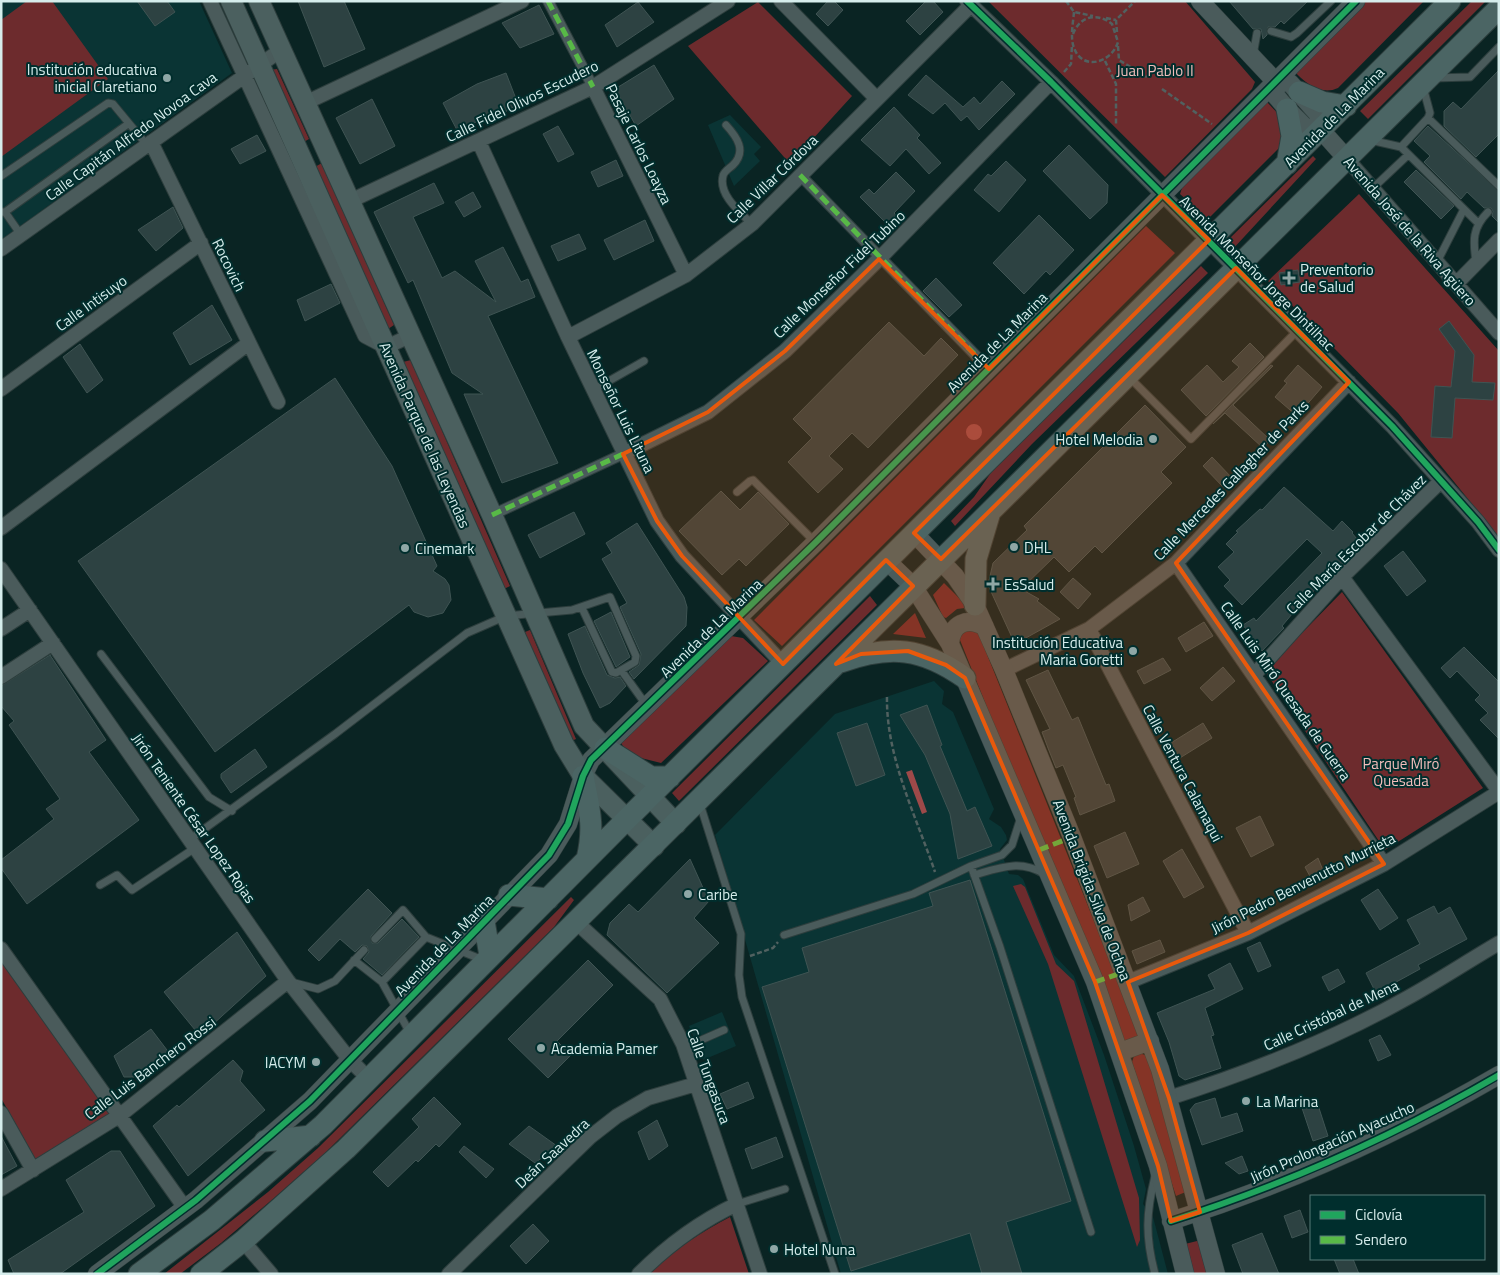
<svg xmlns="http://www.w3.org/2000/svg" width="1500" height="1275" font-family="'Titillium Web',sans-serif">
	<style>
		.built { fill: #0a3434 }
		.green { fill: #6d2b2d }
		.water { fill: #9d4949 }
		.building { fill: #2d4242; stroke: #3f5453 }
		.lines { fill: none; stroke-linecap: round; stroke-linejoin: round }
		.service-casing { stroke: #2d3e3d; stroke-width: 9 }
		.pedestrian-casing { stroke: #2d3e3d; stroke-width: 12 }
		.minor-casing { stroke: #2d3e3d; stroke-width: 16 }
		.tertiary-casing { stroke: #2d3e3d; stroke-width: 19 }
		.secondary-casing { stroke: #2d3e3d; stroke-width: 22 }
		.primary-casing { stroke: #2d3e3d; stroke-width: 23 }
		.path { stroke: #516160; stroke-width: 2.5; stroke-dasharray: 5 2.5; stroke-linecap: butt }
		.service { stroke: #4a5b5b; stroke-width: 7 }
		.pedestrian { stroke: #4a5b5b; stroke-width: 10 }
		.minor { stroke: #4a5b5b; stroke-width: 14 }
		.tertiary { stroke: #4a5b5b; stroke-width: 18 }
		.secondary { stroke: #4b605f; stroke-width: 20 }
		.primary { stroke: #4b6564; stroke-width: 21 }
		.quiet { stroke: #58b947; stroke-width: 5; stroke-dasharray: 10 5; stroke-linecap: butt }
		.cycleway-casing { stroke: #002e2d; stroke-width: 9 }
		.cycleway { stroke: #20a55d; stroke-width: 6 }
		.marked { fill: #e8590c; fill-opacity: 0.2; stroke: #e8590c; stroke-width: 4; stroke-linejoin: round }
		.poi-dot { fill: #8fa7a6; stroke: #002e2d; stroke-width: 2 }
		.labels { text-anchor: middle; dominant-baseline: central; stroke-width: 4; stroke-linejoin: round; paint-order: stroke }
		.poi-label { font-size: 15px; fill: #d6edec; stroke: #002e2d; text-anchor: start }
		.park-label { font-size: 15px; fill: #f2bdbb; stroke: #002e2d }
		.street-label { font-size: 15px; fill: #d6edec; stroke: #002e2d }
	</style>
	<rect width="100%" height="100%" fill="#0a2423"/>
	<!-- built -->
	<path class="built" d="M1,1h198l33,72 -231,167z
		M730,115l31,32 -7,7 6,7 -26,25 -26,-61z
		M934,681l10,10 -2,13 11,8 41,97 -5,10 12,8 5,8 1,5 -7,9 9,25 9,1 5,4 31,76 20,21 30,79 30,91 12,43 -3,15 10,13 15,57h-327l-126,-439 120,-121z
		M722,1012l14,34 -33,14 -14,-34z"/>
	<!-- green -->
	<path class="green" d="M27,1h25l56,78 -107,78v-137z
		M988,1h197l70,81 -3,7 -87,88z
		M1364,1h60l-86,87c-17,8 -33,-5 -44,-17z
		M1472,1h14l-118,118 -8,-8z
		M758,2l94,94 -62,68 -102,-118z
		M277,69l32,70 -7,4 -33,-73z
		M1266,101l18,19 -2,25 -74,74 -28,-25 3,-9z
		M1313,156l3,3 -84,91 -7,-7z
		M322,163l72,162 -9,6 -72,-163z
		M1359,194l140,157v186l-101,-124 -130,-132z
		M1146,226l29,27 -393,393 -28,-26z
		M1201,266l7,7 -176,171 -77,82 -4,-5 23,-24 23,-33z
		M411,360l99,226 -6,3 -101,-227z
		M944,583l22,22 -1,3 -8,1 -11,9 -3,-1 -10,-22z
		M1342,592l141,196 -98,62 -120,-179z
		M870,596l7,9 -198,196 -7,-8z
		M915,613l11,25 -33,-4z
		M976,627l163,406 -2,5 -14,4 -4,-5 -161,-402z
		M530,630l46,109 -9,4 -47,-109z
		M731,636l12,2 25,23 -107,102 -32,-8 -8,-12z
		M1021,884l4,3 31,77 18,17 65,217 1,42 -3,7 -89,-283 -35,-78z
		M571,897l3,3 -20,27 -229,226 -51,45 -53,45 -41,31h-16l104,-82 50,-44z
		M1,957l111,156 -76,47 -35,-62z
		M1139,1053l9,3 40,135 -12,5 -44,-134 2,-6z
		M730,1217l19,57h-100c25,-25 51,-41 81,-57z
		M1201,1240l8,34h-16l-8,-30z"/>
	<!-- water -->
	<path class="water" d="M966 432a8 8 0 1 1 16 0a8 8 0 1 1-16 0Z
		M912,770l15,42 -5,2 -16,-42z"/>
	<!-- building -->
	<path class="building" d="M137,1h30l8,11 -20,14z
		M298,1h46l21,48 -41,18z
		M828,1h6l9,9 -15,16 -12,-12z
		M926,1h7l10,11 -23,23 -14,-14z
		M1229,1h79l-24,23 -3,-3 -6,6h-7l-1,8 -4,4 -2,-10h-8z
		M638,2l16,20 -37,25 -12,-22z
		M539,5l15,29 -34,14 -18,-25z
		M654,65l20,34 -38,27 -21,-37z
		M1499,70v64l-23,23 -32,-31v-15l9,-9 8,7z
		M506,73l12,31 -26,16 -2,-6 -32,18 -15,-29 34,-19z
		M926,75l37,32 11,-10 6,7 22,-23 13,13 -36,36 -12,-14 -6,5 -16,-18 -12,11 -25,-19z
		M372,99l23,47 -35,18 -24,-46z
		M894,107l26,28 -3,3 24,25 -12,11 -23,-25 -16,17 -29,-26z
		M558,126l16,28 -16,8 -15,-28z
		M1428,126l71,65v32l-7,-7 1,-5 -2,-3h-7l-17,-16 -6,7 -37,-37 6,-6 -16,-15z
		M257,135l9,16 -26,13 -9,-15z
		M1069,145l39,40 -1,18 -17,16 -47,-48z
		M616,160l7,16 -25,11 -7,-15z
		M1006,161l20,19 -27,32 -25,-22 14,-16 3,2z
		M1416,170l38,36 -13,13 -37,-37z
		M896,172l19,19 -21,22 2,2 -9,9 -27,-27 9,-8 5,5z
		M434,183l10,20 -31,14 29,61 13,-7 41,31 -21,-41 28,-14 18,35 7,-3 7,18 -47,19 70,147 -56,20 -38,-89h19l-31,-21 -39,-93 -5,3 -34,-71z
		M473,192l8,15 -17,10 -9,-15z
		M173,207l10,21 -27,23 -18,-21z
		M1039,215l35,35 -24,25 -4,-4 -22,23 -31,-31z
		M645,220l9,21 -40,19 -10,-20z
		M579,234l7,15 -28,12 -7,-15z
		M1298,270l2,12 -19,3 -2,-12z
		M936,278l26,27 -13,12 -26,-26z
		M331,284l9,19 -35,18 -8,-21z
		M212,305l20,35 -42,25 -17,-32z
		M1449,321l25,34 -2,27 23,1 -2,17 -38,-2 -3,40 -21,-1 4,-51 16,1 4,-36 -16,-22z
		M889,322l35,34 17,-18 17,17 -90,93 -16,-15 -23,23 14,13 -25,24 -30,-31 24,-24 -19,-19z
		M1250,343l14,14 -58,59 -25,-26 26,-25 16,17 16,-15 -7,-6z
		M80,344l23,36 -16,13 -24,-36z
		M1271,365l2,1 -40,39 37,35 -7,8 -38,-35 -12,11z
		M1298,365l24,22 -25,29 -22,-19 12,-14 -3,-2z
		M335,378l57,88 45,100 -4,5 12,8 4,6 2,15 -8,13 -15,4 -14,-5 -5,-7 -194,147 -137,-191z
		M1145,405l41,42 -25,25 11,11 -70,70 -7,-7 -26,26 -15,-15 -33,32 18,10 -2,2 23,18 -45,25 -27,-59 5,-22 34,-33 -3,-4z
		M1212,457l21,22 -9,9 -21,-22z
		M1284,487l49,44 9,-10 11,11 -1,1 5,6 -2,2 3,4 -6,6 2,2 -51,48 -21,25 2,2 -22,23 -19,-26 11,-7 2,3 66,-68 -15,-14 -65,66 -18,-19 6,-6 -12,-13 16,-15 -8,-8 12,-12 -2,-1 24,-22 2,1z
		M721,491l19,19 18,-18 31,32 -43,42 -7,-7 -17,16 -43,-44z
		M574,512l11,22 -45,24 -12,-23z
		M637,523l47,74 3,10 -1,19 -52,53 -5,-7 10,-7 2,-11 -21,-47 7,-4 -25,-44 10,-6 -6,-10z
		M1403,551l23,30 -19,15 -23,-30z
		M1073,578l18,16 -13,15 -18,-17z
		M611,612l19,45 -14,10 -22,-46z
		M1204,622l9,14 -27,16 -8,-14z
		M585,626l22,49 8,3 5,-1 6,9 -16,17 -10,5 -17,-35 -15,-39z
		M1464,647l35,35v57l-19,-19 8,-7 -13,-13 5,-5 -23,-24 -7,7 -9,-10z
		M50,655l56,85 -17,12 50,68 -112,84 -26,-36v-8l53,-41 -8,-10 14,-10 -51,-74 5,-4 -13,-15v-20z
		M1163,658l8,12 -27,14 -7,-13z
		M1223,667l12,14 -23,20 -12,-13z
		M1048,670l24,50 6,-3 28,68 3,-1 6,17 -35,14 -6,-17 2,-1 -13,-32 -7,3 -8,-20 -6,-16 8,-3 -24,-49z
		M927,705l15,40 -2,1 27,65 8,-4 17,39 -34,13 -8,-45 -25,-59 -25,-40z
		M867,723l18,52 -29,11 -19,-53z
		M1203,723l9,15 -37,23 -9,-15z
		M255,749l12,18 -36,26 -10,-15v-4z
		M1260,816l14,29 -23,12 -15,-29z
		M1125,832l14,32 -32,14 -13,-32z
		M1182,849l22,38 -20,11 -21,-37z
		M1318,858l6,15 -12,7 -7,-13z
		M690,859l19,42 -15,17 25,25 -52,50 -60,-58 3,-12 19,-19 9,8z
		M970,880l101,321 -65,21 16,52h-40l-12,-41 -119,38 -89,-284 47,-15 -7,-24 131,-42 -4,-13z
		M368,889l24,24 -21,23 1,7h6l24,-24 17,18 -37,38 -19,-16 6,-7 -2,-6 -5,-1 -7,7 -15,-13 -21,22 -11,-11z
		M1378,889l20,29 -18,12 -19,-30z
		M1143,897l7,14 -19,10 -3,-16z
		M1434,906l4,8 12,-7 17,32 -49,26 2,4 -44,24 -10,-20 54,-29 -13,-24z
		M237,932l29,44 -66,60 -36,-44z
		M1160,940l5,12 -28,12 -5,-13z
		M1260,942l11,24 -13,6 -11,-24z
		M588,960l25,25 -56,56 14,14 -23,23 -40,-39z
		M1230,963l13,26 -38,19 9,27 -3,1 10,32 -36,12 -6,-4 -10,-34 -12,-29 58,-24 -7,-14z
		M1338,969l7,13 -16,9 -7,-14z
		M151,1029l19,25 -28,23h-18l-10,-21z
		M1380,1035l11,20 -13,6 -9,-21z
		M233,1060l10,11 -3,10 25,29 -77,66 -35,-50 24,-21 2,2z
		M748,1082l6,16 -27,11 -7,-15z
		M434,1097l27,27 -22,23 -3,-3 -18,18 -2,-2 -28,27 -15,-15 46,-45 -7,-8z
		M1215,1098l6,20 16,-5 6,18 -41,14 -12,-35 5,-6z
		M1317,1102l11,34 -15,5 -11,-33z
		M657,1120l11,26 -19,14 -11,-28z
		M529,1126l28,20 -22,17 -26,-19z
		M1,1136l16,30 -16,9z
		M776,1137l7,20 -31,12 -7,-20z
		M464,1146l30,23 -8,9 -27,-26z
		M111,1151h9l35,55 -95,68h-46l-6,-14 76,-48 -18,-32z
		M1242,1156l6,15 -9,3 -14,-11z
		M1300,1210l8,22 -16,6 -8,-22z
		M533,1224l16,17 -23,23 -16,-18z
		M1262,1233l17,41h-36l-11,-29z
		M1334,1259h19l6,15h-19z"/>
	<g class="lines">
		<defs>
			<path id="service" d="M1271,31l20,6 6,-4 34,-32
				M1253,55l4,-22
				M1434,78l36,-1 29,-30
				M1428,118l71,68
				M726,125c11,12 21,26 7,40 -4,4 -9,6 -10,11 -5,19 18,37 29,48
				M1370,140l31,7 77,76
				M1401,147l27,-29 2,-5 -7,-26
				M1,176l107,-73 5,1 34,41
				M1373,188l35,-33
				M1,212h4l123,-88
				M5,212l16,23
				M1437,262l27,-53
				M1476,262c-3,-21 -4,-34 12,-50
				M1129,377l62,62 107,-109
				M593,390l51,-29
				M737,492l13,-11 3,-1 62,62
				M101,654l108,143 23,14
				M621,670l26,36
				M700,804l41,130 -2,41 3,22 93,277
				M189,840l146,-106 132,-101 39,-17 66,-6 38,-13 26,59 -1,6 -19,11 -4,-1 -30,-64
				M971,866l29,81 91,285
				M974,875c25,-7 46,-16 70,-1
				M100,885l17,-10 15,15 63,-42
				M784,935l129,-41 58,-28 31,-11 10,-10 8,-25
				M375,939l28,-29 23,27 57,23
				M354,960l28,22 28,51
				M291,982l27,7 17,-8 29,-31
				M382,982l44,-45
				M683,1044l16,-3 25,-11
				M1155,1176c-9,37 -10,60 0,98
				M737,1204l48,-15"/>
			<path id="pedestrian" d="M548,1l45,86
				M800,175l189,194
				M492,515l131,-61"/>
			<path id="minor" d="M210,1l155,335 21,11 24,-11
				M781,1l96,98
				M967,1l84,81 341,344 86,96 21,28
				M593,87l93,188
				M305,103l217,-102
				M151,142l127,260
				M479,142l89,195 89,184 25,35 101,108
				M1347,159l152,174
				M348,202l245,-115 135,-86
				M1,249l280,-199
				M1456,284l43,-44
				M568,337l118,-62 66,-51 219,-219
				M1,389l200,-146
				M623,454l85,-42 77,-61 94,-92 172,-177
				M1,528l248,-185
				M1176,563l208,301
				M1,569l287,412 62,79 19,19
				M1342,577l157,214
				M1,629l29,-19
				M1089,629l159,304
				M1004,670l85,-41 87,-66 173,-181
				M1255,674l87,-97 99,-96
				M1,677l52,-34
				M576,922l84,77 23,45 77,230
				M1,949l184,259
				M1128,982l120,-49 136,-69 115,-72
				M1169,1098c82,-26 163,-58 238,-100 31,-17 61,-37 92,-55
				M1,1113l32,57
				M1,1189l118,-73 169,-135
				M243,1241l28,33
				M449,1274l141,-137 27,-21 31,-18 48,-14
				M639,1274c30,-30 60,-52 98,-70"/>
			<path id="tertiary" d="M1200,1l75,80 1,15 11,13 18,18 16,3
				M1275,81l15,2 28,31 3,16 26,29
				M914,533l41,43 20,29 29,65 68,167 88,232 56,205
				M886,560l27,26 37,58 145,338 63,184 27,108
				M950,644c1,-20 17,-28 35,-17
				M1120,1052l30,-11
				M1171,1221c113,-36 225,-86 328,-146
				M97,1274l99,-74 114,-99 239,-246 19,-31 15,-48 8,-16 225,-218 540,-541"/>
			<path id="secondary" d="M231,1l333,744 19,31 71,70
				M259,1l233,514 92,211 92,98"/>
			<path id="primary" d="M1299,92l23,10 24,4
				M1287,164l5,-28 -5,-27
				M975,605l1,-46 14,-47
				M841,662c49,-18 82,-14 124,16
				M605,748l46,29h19
				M583,776c6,32 12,50 4,83
				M509,895l39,4
				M484,921l6,35
				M265,1141l46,-5
				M139,1274l73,-54 111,-95 304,-306 823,-818
				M201,1274l42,-33 103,-92 1153,-1141"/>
		</defs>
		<!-- service casing -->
		<use href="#service" class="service-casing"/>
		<!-- pedestrian casing -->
		<use href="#pedestrian" class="pedestrian-casing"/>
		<!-- minor casing -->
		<use href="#minor" class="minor-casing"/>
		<!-- tertiary casing -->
		<use href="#tertiary" class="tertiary-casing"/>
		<!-- secondary casing -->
		<use href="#secondary" class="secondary-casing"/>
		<!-- primary casing -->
		<use href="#primary" class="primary-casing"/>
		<!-- path -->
		<path class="path" d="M1066,1l8,11 19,4
			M1106,18l10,2
			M1117,32l-1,-12 19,-19
			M1073,34c7,-18 24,-22 39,-10l6,18c-6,20 -35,30 -44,6 -4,-10 -1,-25 0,-36
			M1118,46l1,14 28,17
			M1105,61l11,23v42
			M1064,72l7,-8 1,-19
			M1162,89l50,35
			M887,697c-1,60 29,119 48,175
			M750,956l23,-8 5,-6"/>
		<!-- service -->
		<use href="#service" class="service"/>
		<!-- pedestrian -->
		<use href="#pedestrian" class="pedestrian"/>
		<!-- minor -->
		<use href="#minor" class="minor"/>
		<!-- tertiary -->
		<use href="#tertiary" class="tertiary"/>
		<!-- secondary -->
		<use href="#secondary" class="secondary"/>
		<!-- primary -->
		<use href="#primary" class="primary"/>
		<!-- quiet -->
		<path class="quiet" d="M548,1l45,86
			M800,175l189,194
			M492,515l131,-61
			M1039,850l33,-13
			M1095,982l29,-10"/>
		<defs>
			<path id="cycleway" d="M967,1l84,81 341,344 86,96 21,28
				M1171,1221c113,-36 225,-86 328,-146
				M97,1274l99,-74 114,-99 239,-246 19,-31 15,-48 8,-16 225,-218 540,-541"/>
		</defs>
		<!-- cycleway casing -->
		<use href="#cycleway" class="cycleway-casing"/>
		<!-- cycleway -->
		<use href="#cycleway" class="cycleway"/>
	</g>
	<!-- marked area -->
	<path class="marked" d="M1162,195l47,45 -295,293 27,26 295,-291 113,114 -173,181 208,301 -136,69 -120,49 41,116 31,114 -29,9 -13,-55 -63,-184 -130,-304 -19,-13 -38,-14 -47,3 -25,10 77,-78 -27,-26 -103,104 -101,-108 -25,-35 -34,-67 85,-42 77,-61 94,-92 110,110z"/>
	<!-- markers -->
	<g class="poi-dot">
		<circle cx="167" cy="78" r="5"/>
		<path d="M1286.5 270.5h5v5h5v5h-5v5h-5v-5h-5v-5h5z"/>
		<circle cx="1153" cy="439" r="5"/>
		<circle cx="1014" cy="547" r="5"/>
		<circle cx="405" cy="548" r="5"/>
		<path d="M990.5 576.5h5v5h5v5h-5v5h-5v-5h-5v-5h5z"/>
		<circle cx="1133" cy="651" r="5"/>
		<circle cx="688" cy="894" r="5"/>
		<circle cx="541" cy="1048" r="5"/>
		<circle cx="316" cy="1062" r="5"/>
		<circle cx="1246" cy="1101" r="5"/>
		<circle cx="774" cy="1249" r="5"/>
	</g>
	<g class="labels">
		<!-- poi labels -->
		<g class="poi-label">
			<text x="157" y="69" text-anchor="end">Institución educativa<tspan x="157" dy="17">inicial Claretiano</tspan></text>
			<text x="1300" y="269">Preventorio<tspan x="1300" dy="17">de Salud</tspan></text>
			<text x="1143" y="439" text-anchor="end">Hotel Melodia</text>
			<text x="1024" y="547">DHL</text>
			<text x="415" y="548">Cinemark</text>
			<text x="1004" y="584">EsSalud</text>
			<text x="1123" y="642" text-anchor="end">Institución Educativa<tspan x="1123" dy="17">Maria Goretti</tspan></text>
			<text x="698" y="894">Caribe</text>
			<text x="551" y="1048">Academia Pamer</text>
			<text x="306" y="1062" text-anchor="end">IACYM</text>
			<text x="1256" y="1101">La Marina</text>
			<text x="784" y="1249">Hotel Nuna</text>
		</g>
		<!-- park labels -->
		<g class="park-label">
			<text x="1155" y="70">Juan Pablo II</text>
			<text x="1401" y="763">Parque Miró<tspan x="1401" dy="17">Quesada</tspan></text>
		</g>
		<!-- street labels -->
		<g class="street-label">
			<text transform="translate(522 101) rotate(-26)">Calle Fidel Olivos Escudero</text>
			<text transform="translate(1334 117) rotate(-45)">Avenida de La Marina</text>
			<text transform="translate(131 136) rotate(-36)">Calle Capitán Alfredo Novoa Cava</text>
			<text transform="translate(639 144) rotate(64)">Pasaje Carlos Loayza</text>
			<text transform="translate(772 179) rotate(-44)">Calle Villar Córdova</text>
			<text transform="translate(1410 231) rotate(49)">Avenida José de la Riva Agüero</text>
			<text transform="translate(229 265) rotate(64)">Rocovich</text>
			<text transform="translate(1257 273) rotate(45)">Avenida Monseñor Jorge Dintilhac</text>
			<text transform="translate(839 274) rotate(-44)">Calle Monseñor Fidel Tubino</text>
			<text transform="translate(91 303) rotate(-36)">Calle Intisuyo</text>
			<text transform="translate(997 342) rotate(-45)">Avenida de La Marina</text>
			<text transform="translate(621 411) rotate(64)">Monseñor Luis Lituna</text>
			<text transform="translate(425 435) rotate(66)">Avenida Parque de las Leyendas</text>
			<text transform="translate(1231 480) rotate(-46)">Calle Mercedes Gallagher de Parks</text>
			<text transform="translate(1356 544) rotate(-45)">Calle María Escobar de Chávez</text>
			<text transform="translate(711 628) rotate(-44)">Avenida de La Marina</text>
			<text transform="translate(1286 691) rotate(55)">Calle Luis Miró Quesada de Guerra</text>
			<text transform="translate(1183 773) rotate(62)">Calle Ventura Calamaqui</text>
			<text transform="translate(194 818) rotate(55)">Jirón Teniente César Lopez Rojas</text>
			<text transform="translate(1303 883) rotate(-27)">Jirón Pedro Benvenutto Murrieta</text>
			<text transform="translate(1092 890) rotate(69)">Avenida Brigida Silva de Ochoa</text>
			<text transform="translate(444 945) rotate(-46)">Avenida de La Marina</text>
			<text transform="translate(1331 1015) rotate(-25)">Calle Cristóbal de Mena</text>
			<text transform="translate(150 1068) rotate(-37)">Calle Luis Banchero Rossi</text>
			<text transform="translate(709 1076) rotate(70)">Calle Tungasuca</text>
			<text transform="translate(1332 1142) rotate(-24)">Jirón Prolongación Ayacucho</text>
			<text transform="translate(552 1153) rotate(-43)">Deán Saavedra</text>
		</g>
	</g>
	<!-- border -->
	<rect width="1500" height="1275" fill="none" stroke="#d6edec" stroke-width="5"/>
	<!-- legend -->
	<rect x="1310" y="1195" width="175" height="65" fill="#002e2d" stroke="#567a79"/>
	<rect x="1320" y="1211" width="25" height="8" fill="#20a55d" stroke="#567a79"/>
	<text x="1355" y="1220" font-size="15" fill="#d6edec">Ciclovía</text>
	<rect x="1320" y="1236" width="25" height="8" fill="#58b947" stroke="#567a79"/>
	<text x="1355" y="1245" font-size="15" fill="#d6edec">Sendero</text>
</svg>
